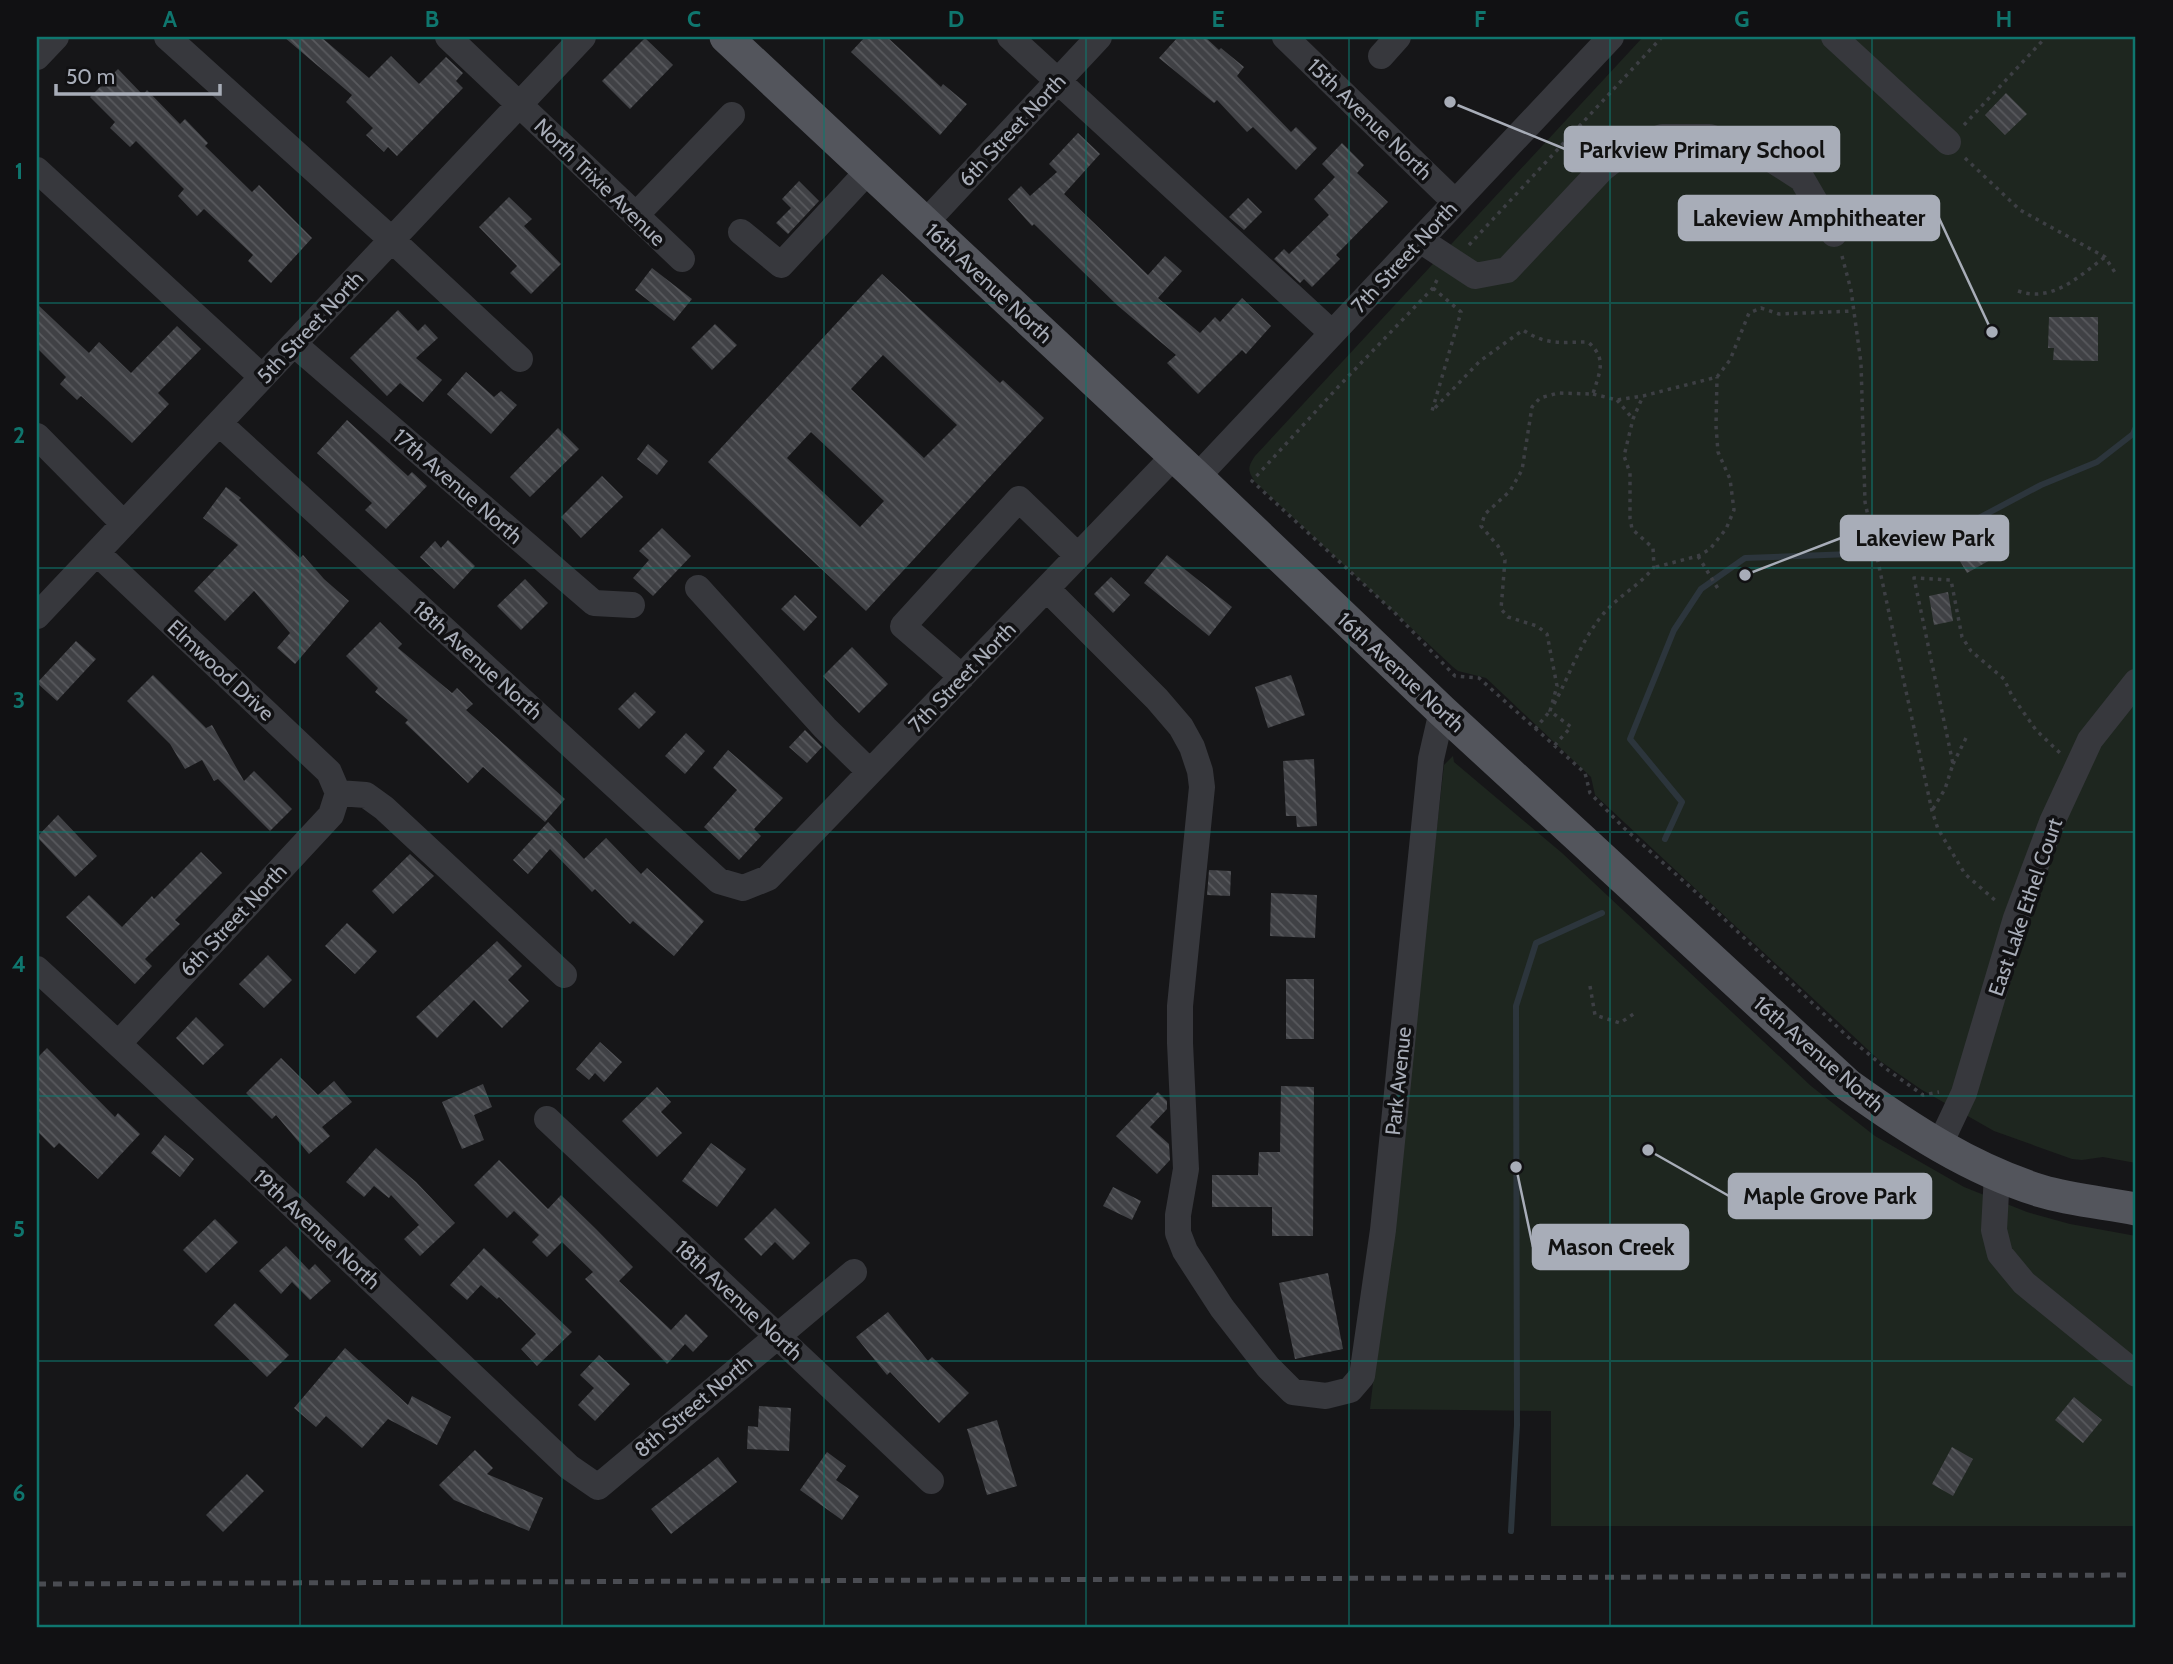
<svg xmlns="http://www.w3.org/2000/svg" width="2173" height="1664" font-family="Cabin,sans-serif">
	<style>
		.park { fill: #1e261f }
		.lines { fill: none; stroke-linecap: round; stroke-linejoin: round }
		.stream { stroke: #2c353c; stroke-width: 6 }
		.building { fill: url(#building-back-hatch); fill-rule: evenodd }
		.path { stroke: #3d3f44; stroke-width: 3.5; stroke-dasharray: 3.5 5; stroke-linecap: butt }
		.minor { stroke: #37383d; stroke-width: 26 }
		.major { stroke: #53555c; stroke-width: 33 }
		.rail { stroke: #4a4c52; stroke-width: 5; stroke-dasharray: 9 7; stroke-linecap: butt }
		.grid { fill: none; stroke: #0f766e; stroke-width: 2; stroke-opacity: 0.55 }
		.labels { text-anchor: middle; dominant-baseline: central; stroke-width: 7; stroke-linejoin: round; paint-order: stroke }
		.street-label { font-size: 21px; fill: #a8adb8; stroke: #111113 }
		.leader { fill: none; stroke: #a8adb8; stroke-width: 2.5 }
		.callout-dot { fill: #a8adb8; stroke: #111113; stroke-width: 2.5 }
		.callout { fill: #a8adb8; stroke: #a8adb8; stroke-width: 2.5 }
		.callout-label { font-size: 23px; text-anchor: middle; font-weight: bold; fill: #111 }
		.neatline { fill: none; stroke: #0f766e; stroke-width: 2.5 }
		.grid-label { font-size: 23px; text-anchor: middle; font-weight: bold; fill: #0f766e }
	</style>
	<defs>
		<pattern id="building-back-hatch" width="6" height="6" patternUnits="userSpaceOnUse" patternTransform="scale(1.75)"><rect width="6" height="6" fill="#404145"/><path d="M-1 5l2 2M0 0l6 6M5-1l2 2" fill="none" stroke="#595a5e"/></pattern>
	</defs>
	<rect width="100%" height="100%" fill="#161618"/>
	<!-- park -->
	<path class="park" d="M1643,37h493v1126l-33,-6 -21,3 -10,-1 -78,-28 -72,-41 -42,-29 -285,-266 -4,-18 -105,-99 -28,-7 -5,-4 -198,-185c-7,-11 -8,-14 0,-26z
		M1453,756l1,6 108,91 249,233 64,50 89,51 63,25 43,12 66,12v290h-585v-115l-181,-2 74,-644z"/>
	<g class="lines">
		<!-- stream -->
		<path class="stream" d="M1665,839l17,-37 -52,-63 44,-109 27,-41 44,-31 107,-4 89,-16 100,-53 56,-23 36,-28 3,-7
			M1511,1531l6,-106 -1,-419 20,-63 66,-30"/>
	</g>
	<!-- building -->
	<path class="building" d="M284,37h37l48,41 22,-22 28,28 27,-27 17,16 -7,8 7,7 -66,68 -9,-9 -4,5 -18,-17 7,-7 -27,-26 6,-7z
		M865,37h22l54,50 2,-3 24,20 -27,31 -89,-83z
		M1178,37h27l14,13 2,-2 23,19 -7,9 54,56 5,-5 21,21 -21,22 -43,-43 -6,5 -30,-32 -3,3 -55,-45z
		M645,38l28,27 -43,44 -28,-28z
		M118,69l25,26 4,-5 33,34 5,-5 23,24 -3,3 47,46 7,-7 53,53 -41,45 -23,-22 5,-6 -49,-46 -7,7 -19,-20 6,-7 -48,-48 -6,6 -20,-19 5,-6 -25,-25z
		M2006,93l21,21 -22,21 -20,-20z
		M1078,133l22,21 -36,40 84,81 17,-19 17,15 -24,27 42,35 15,-16 5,5 22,-24 29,28 -25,28 -4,-4 -44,44 -31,-31 9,-8 -59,-50 -83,-81 -2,2 -24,-27 13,-13 9,10 27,-24 -8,-8z
		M1342,143l22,22 -7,8 31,29 -52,53 4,4 -28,28 -8,-8 -4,4 -26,-24 10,-10 5,5 40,-39 -15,-16 21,-22 -13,-13z
		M799,181l20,20 -31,33 -12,-11 15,-15 -9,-9z
		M509,197l23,22 -8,7 37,38 -30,30 -21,-21 7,-7 -38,-39z
		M1248,198l14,14 -18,18 -15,-13z
		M652,268l40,31 -18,22 -39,-31z
		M882,274l118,109 3,-3 41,38 -178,193 -158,-149zM883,355l74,70 -33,33 -73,-69zM811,432l73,69 -24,26 -73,-69z
		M37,304l52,49 10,-11 32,31 46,-47 24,23 -43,44 11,11 -37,39 -51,-47 -4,4 -17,-16 6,-7 -29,-29z
		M398,310l20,21 7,-7 13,14 -22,20 26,22 -19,22 -23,-19 -13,13 -37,-38z
		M2049,317h49v44l-45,-1 1,-12h-6z
		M715,324l22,21 -25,25 -21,-22z
		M466,372l28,25 7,-6 16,14 -26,29 -44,-40z
		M347,420l61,56 4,-4 15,14 -41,43 -21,-19 7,-7 -55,-50z
		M558,428l21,21 -49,48 -20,-20z
		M648,444l20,17 -11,14 -20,-16z
		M602,476l21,21 -42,41 -20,-21z
		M226,487l15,11 -2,2 61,58 3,-3 21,24 25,22 -54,63 -18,-16 13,-15 -36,-42 -29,30 -31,-30 44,-46 -35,-27z
		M662,528l29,28 -38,40 -20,-18 16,-18 -10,-9z
		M448,540l27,26 -21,23 -34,-32 15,-16 6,7z
		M1982,542l10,17 -25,14 -10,-17z
		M1167,555l65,52 -23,29 -65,-53z
		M1111,577l19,18 -17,18 -19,-19z
		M525,579l23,24 -27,27 -24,-24z
		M1948,592l5,29 -19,4 -5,-29z
		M795,595l22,22 -13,14 -23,-22z
		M380,622l22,22 -4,4 54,45 5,-5 16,16 -7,6 99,89 -20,23 -62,-55 -15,16 -63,-60 3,-3 -33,-28 3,-4 -32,-32z
		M76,641l20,18 -39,42 -20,-18z
		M852,647l36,37 -29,29 -36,-37z
		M153,675l53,53 6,-3 32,56 10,-10 38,38 -22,22 -52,-52 -4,2 -12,-21 -17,9 -15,-25 -43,-43z
		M1291,675l14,40 -37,13 -13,-41z
		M635,692l21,20 -17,17 -21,-20z
		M805,730l17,17 -15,16 -18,-16z
		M686,733l19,18 -20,23 -20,-18z
		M728,750l55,48 -29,31 7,7 -22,24 -35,-33 33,-37 -24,-22z
		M1314,759l3,67 -20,1 -1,-11h-10l-3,-55z
		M58,815l39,41 -22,21 -38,-40z
		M548,822l36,37 22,-21 35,36 6,-6 57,53 -30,35 -41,-35 -3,3 -35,-35 -3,3 -42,-43 -22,25 -15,-14z
		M201,852l21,21 -47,47 5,4 -35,35 7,7 -17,18 -69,-67 23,-22 33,32 30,-31 2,3z
		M410,854l24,22 -41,38 -21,-23z
		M1209,870l22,1 -1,25 -23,-1z
		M1271,893l46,2 -2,43 -45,-2z
		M347,923l30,28 -22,23 -30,-28z
		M497,941l25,25 -14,14 21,21 -27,27 -28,-28 -37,38 -21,-21z
		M268,955l24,25 -28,28 -25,-24z
		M1286,979h28v60h-28z
		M196,1017l28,28 -21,20 -27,-27z
		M600,1042l22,20 -18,20 -9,-9 -6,7 -13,-11z
		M47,1048l68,69 3,-4 22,21 -42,45 -39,-36 -5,5 -17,-17v-73z
		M281,1058l37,37 16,-14 18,21 -30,25 8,9 -21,18 -33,-39 -4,4 -26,-26z
		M483,1084l9,23 -18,8 10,25 -22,9 -20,-47z
		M1281,1086l33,1 -1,149h-41v-29h-60v-32h46l1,-23h21z
		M657,1087l14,15 -10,10 21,21 -25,24 -35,-36z
		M1158,1092l9,9v8l-17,18 19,17 1,16 -13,14 -41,-38z
		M165,1135l29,24 -14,18 -29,-24z
		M711,1143l35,26 -29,38 -35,-26z
		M376,1148l40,34 39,41 -35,33 -16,-17 15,-14 -28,-30 -2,3 -15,-12 -10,11 -18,-15z
		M499,1160l49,49 13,-14 35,34 37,38 -14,14 52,49 15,-16 22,22 -15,16 -8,-8 -18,20 -82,-85 8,-7 -31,-30 -15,15 -15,-15 7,-7 -25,-24 -7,7 -33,-33z
		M1113,1187l28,14 -9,19 -29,-14z
		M775,1208l35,35 -17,17 -18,-18 -14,14 -17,-17z
		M215,1219l23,23 -32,31 -23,-23z
		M286,1246l23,24 6,-6 16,17 -21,19 -18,-18 -11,12 -22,-23z
		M484,1248l88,84 -35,34 -16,-17 15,-15 -37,-37 -2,2 -16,-14 -14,15 -17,-15z
		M1328,1273l15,76 -48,10 -16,-76z
		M235,1303l54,52 -22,22 -53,-52z
		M888,1312l40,49 4,-4 37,36 -30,30 -49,-51 -3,3 -31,-38z
		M345,1348l63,57 4,-9 39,21 -14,28 -49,-26 -26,29 -36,-32 -10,11 -22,-19z
		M599,1355l31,29 -35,37 -17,-16 16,-17 -14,-13z
		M2074,1397l28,23 -19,23 -28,-23z
		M759,1406l32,2 -2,43 -42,-2 1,-23 10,1z
		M997,1420l20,66 -30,9 -20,-66z
		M1952,1447l21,12 -20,37 -21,-12z
		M475,1450l18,18 -6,6 56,24 -14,33 -75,-31 -15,-15z
		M827,1452l19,14 -10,14 23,16 -17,24 -42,-30z
		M718,1457l19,25 -66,52 -20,-25z
		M247,1474l17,17 -41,41 -17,-17z"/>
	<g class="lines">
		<!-- path -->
		<path class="path" d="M1964,125l82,-88
			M1965,158l55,52 85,47 11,17
			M1469,245l193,-208
			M1842,256l9,34 10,73 4,139 67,309 6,18 27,45 32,28
			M1437,280l-4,8 -94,98 -87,95 142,131 61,64 24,2 106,95 5,20 34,35 75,67 149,142 41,34 34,24 16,-3
			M1433,288l28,24 -29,99 48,-50 43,-31c24,16 39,12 65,12 20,17 11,31 5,52l-35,-1 -18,5 -8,9 -10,63 -12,21 -25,23 -4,12 17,20 7,14 -4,49 7,8 29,9 10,8 10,52 -7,25 21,16 -17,19
			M2018,291c35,12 61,-15 87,-34
			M1593,394l24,6 26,-4 74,-19 13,-17 19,-47 12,-5 18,6 74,-3
			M1617,400l16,19
			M1698,556l22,36
			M1656,567l42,-11 12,-7 16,-20 8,-19 -4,-31 -12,-27 -2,-26 1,-49
			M1554,704c17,-31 27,-65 51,-92 15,-17 35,-27 49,-45l-1,-19 -21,-19 -2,-11v-45l-6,-17 9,-37 10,-23
			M1535,729l15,-18
			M1953,764l15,-30
			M1933,809l12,-20 8,-25 -39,-186 37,2 11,57 9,14 33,28 8,17 24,34 24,23
			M1590,986l5,29 25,8 15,-10"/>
		<!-- minor -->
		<path class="minor" d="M167,37l225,203 128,119
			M448,37l234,222
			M1010,37l322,296
			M1285,37l170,165
			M1834,37l114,105
			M1381,56l17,-19
			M37,57l19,-20
			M37,170l225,207
			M636,215l96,-100
			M925,223l174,-186
			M741,232l40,33 87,-94
			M1420,240l55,36 32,-6 95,-101 27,-21 33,-11h48l56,19 36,23 32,55
			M294,344l300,259 38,2
			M219,423l500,458 24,7 25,-10 406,-422
			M37,436l87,88
			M1197,477l414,-440
			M97,553l232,219 9,21
			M698,588l127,140 45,44
			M1047,589l110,110 24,28 11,20 8,24 2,16 -22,219v37l6,126 -8,46v18l7,18 37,57 46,59 25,25 33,4 24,-6 12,-14 21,-146 48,-471 11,-48
			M37,616l546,-579
			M962,677l-59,-51 116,-127 59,57
			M338,793l28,2 18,13 180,167
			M37,969l221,204 311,294 29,20 256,-215
			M119,1043l212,-228 7,-22
			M547,1119l384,362
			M1939,1146l25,-53 52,-175 36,-96 38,-82 46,-58
			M1997,1174l-3,56 6,24 24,29 112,91"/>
		<!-- major -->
		<path class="major" d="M726,37l471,440 245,234 406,374c60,43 122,84 193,106 30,9 64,12 95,18"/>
		<!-- rail -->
		<path class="rail" d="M37,1584l2099,-9"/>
	</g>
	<!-- grid -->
	<path class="grid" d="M300,37v1590M562,37v1590M824,37v1590M1086,37v1590M1349,37v1590M1610,37v1590M1872,37v1590M37,303h2099M37,568h2099M37,832h2099M37,1096h2099M37,1361h2099"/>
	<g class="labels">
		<!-- street labels -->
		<g class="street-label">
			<text transform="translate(1370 119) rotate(44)">15th Avenue North</text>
			<text transform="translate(1012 130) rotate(-47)">6th Street North</text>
			<text transform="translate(600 182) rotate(44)">North Trixie Avenue</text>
			<text transform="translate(1404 257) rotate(-47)">7th Street North</text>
			<text transform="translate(989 283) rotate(43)">16th Avenue North</text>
			<text transform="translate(310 327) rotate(-47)">5th Street North</text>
			<text transform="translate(458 486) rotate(41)">17th Avenue North</text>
			<text transform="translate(478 660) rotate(42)">18th Avenue North</text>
			<text transform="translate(221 670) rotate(43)">Elmwood Drive</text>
			<text transform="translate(1401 672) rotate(43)">16th Avenue North</text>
			<text transform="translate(962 677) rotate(-46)">7th Street North</text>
			<text transform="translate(2025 907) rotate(-71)">East Lake Ethel Court</text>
			<text transform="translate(233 920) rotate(-47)">6th Street North</text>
			<text transform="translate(1819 1054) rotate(41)">16th Avenue North</text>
			<text transform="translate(1398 1081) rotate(-84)">Park Avenue</text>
			<text transform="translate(317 1229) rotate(43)">19th Avenue North</text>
			<text transform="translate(739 1300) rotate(43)">18th Avenue North</text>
			<text transform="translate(693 1406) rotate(-40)">8th Street North</text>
		</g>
	</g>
	<!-- callouts -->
	<path class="leader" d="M1450 102L1565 149M1992 332L1939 218M1745 575L1841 538M1648 1150L1729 1196M1516 1167L1533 1247"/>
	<g class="callout-dot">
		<circle cx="1450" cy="102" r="7"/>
		<circle cx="1992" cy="332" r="7"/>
		<circle cx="1745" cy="575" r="7"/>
		<circle cx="1648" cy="1150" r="7"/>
		<circle cx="1516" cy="1167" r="7"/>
	</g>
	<g class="callout">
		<rect x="1565" y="127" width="274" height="44" rx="7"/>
		<rect x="1679" y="196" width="260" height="44" rx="7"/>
		<rect x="1841" y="516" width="167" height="44" rx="7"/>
		<rect x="1729" y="1174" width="202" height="44" rx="7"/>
		<rect x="1533" y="1225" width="155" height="44" rx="7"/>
	</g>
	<g class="callout-label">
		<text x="1702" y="158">Parkview Primary School</text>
		<text x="1809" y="226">Lakeview Amphitheater</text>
		<text x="1925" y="546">Lakeview Park</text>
		<text x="1830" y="1204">Maple Grove Park</text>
		<text x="1611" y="1255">Mason Creek</text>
	</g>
	<!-- border -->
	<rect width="2173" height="1664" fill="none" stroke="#111113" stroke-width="77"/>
	<!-- scale -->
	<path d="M56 84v10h164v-10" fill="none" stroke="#a8adb8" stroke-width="3.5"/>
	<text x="66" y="84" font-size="21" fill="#a8adb8" stroke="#111113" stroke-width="5" paint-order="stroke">50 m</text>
	<rect x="38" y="38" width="2096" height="1588" class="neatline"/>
	<g class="grid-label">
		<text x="170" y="27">A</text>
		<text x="432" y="27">B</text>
		<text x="694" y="27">C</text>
		<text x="956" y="27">D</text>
		<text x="1218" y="27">E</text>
		<text x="1480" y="27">F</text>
		<text x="1742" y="27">G</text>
		<text x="2004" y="27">H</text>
		<text x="19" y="179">1</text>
		<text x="19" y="443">2</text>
		<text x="19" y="708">3</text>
		<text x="19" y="972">4</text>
		<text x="19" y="1237">5</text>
		<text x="19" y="1501">6</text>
	</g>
</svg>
